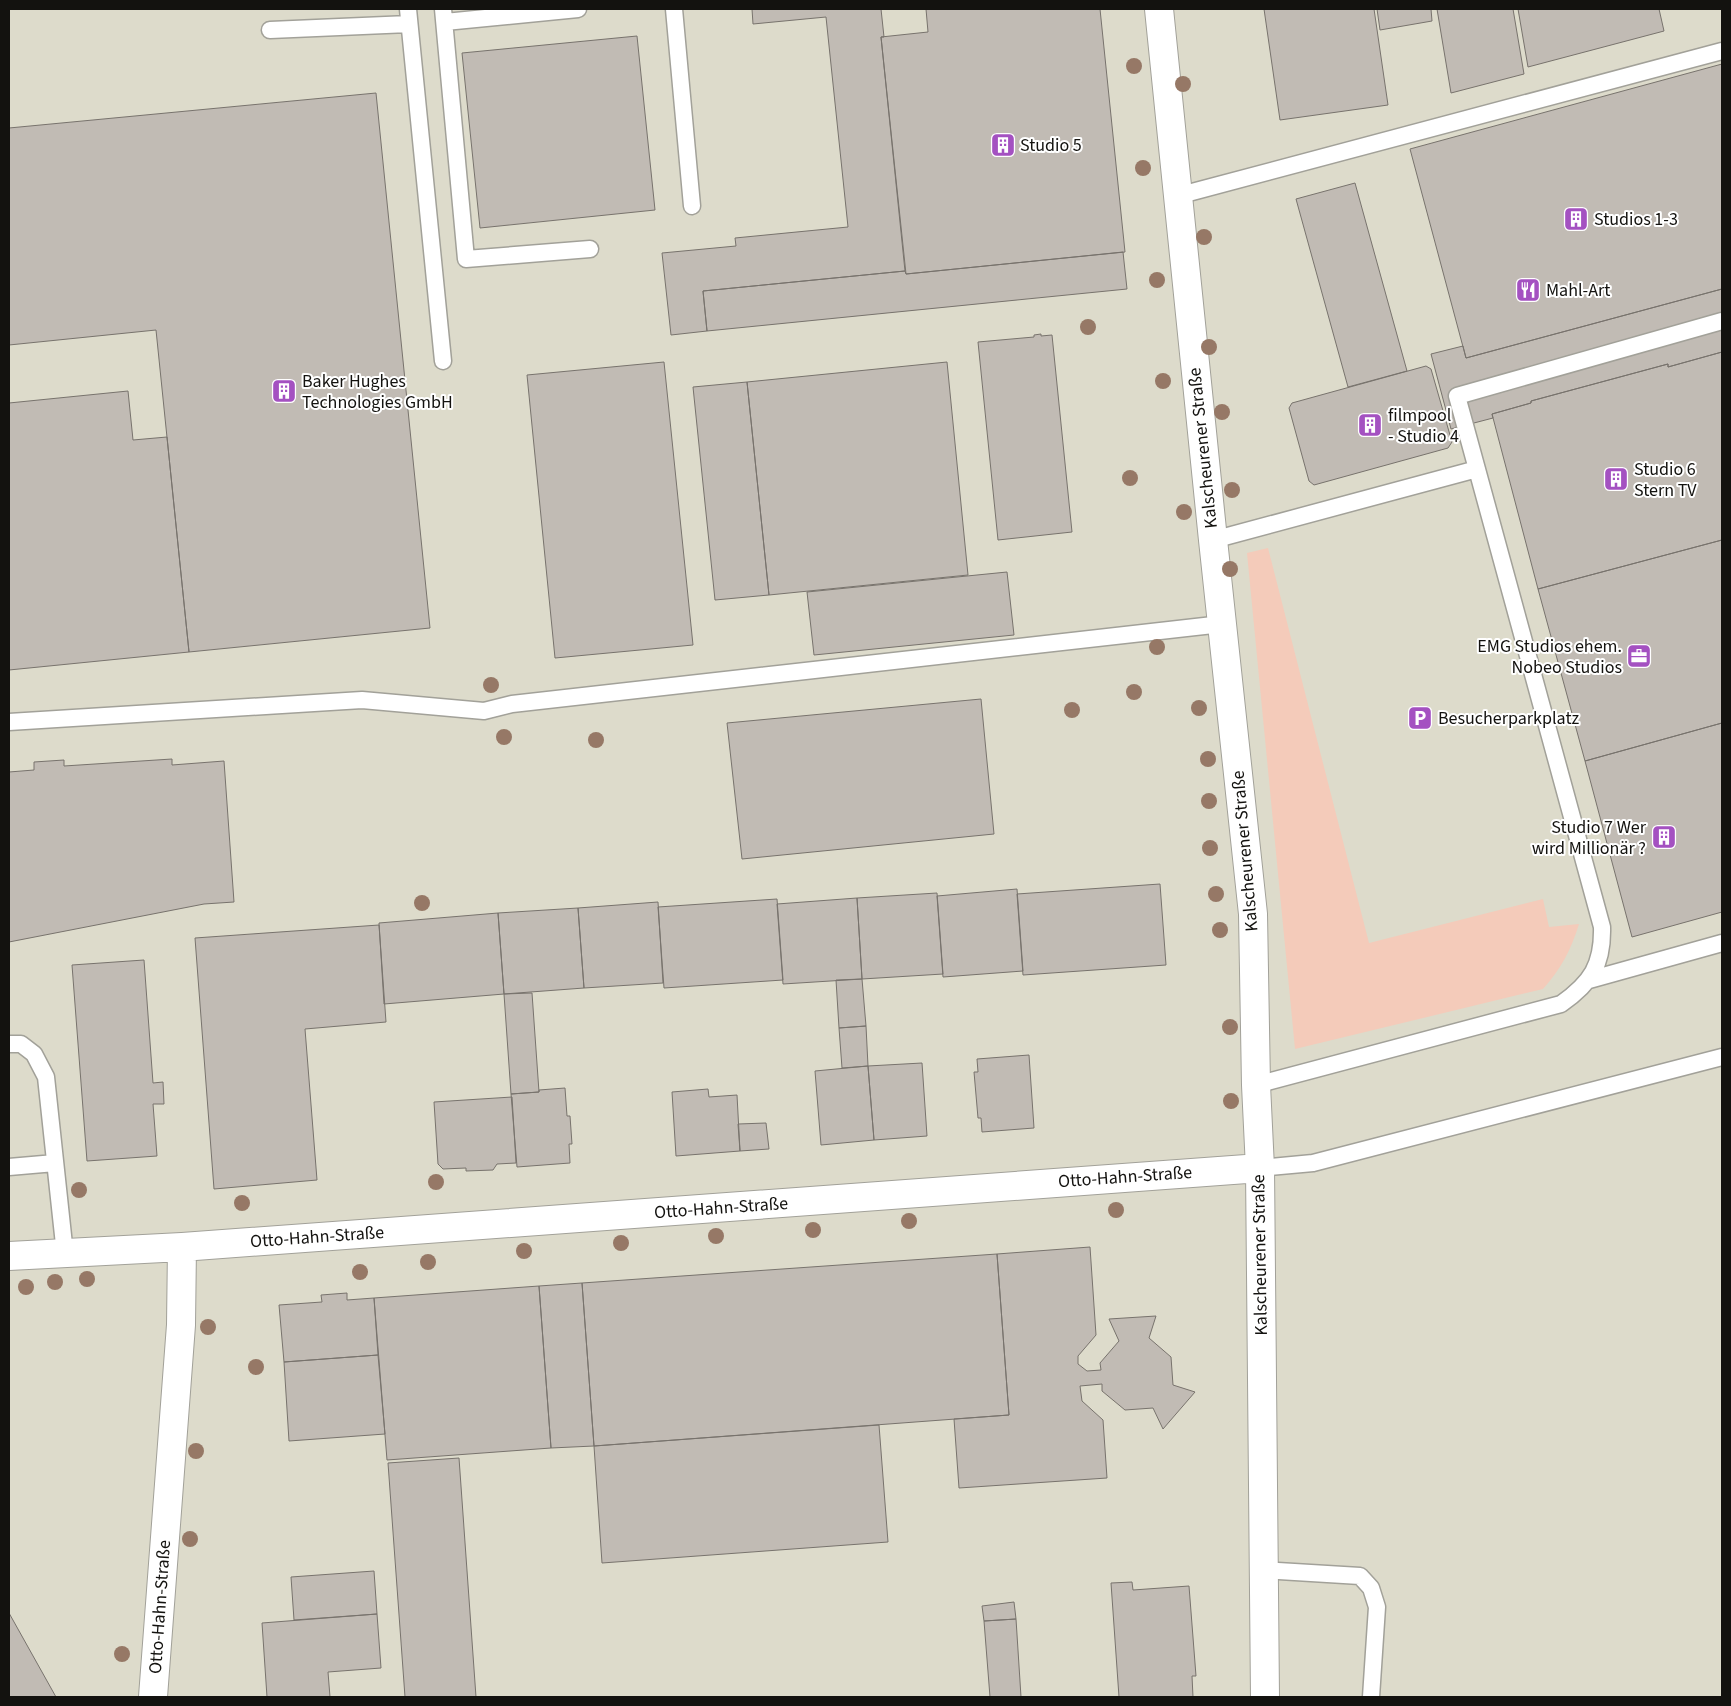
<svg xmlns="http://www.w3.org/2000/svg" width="1731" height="1706" font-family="'Source Sans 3',sans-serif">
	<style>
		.built { fill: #dddbcb }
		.green { fill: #f4cbba }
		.building { fill: #c1bbb4; stroke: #78736d }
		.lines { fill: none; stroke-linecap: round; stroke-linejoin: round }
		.lane-casing { stroke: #a2a199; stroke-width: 19 }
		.street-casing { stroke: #a2a199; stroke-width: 30 }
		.lane { stroke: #fff; stroke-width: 16 }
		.street { stroke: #fff; stroke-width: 28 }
		.tree { fill: #967866 }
		.labels { text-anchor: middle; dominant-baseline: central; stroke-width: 4; stroke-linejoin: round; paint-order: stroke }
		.poi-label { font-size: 18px; fill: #13120f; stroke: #fff; text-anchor: start }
		.street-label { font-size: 18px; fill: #13120f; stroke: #fff }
	</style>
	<rect width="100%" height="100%" fill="#e8e7de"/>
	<!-- built -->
	<path class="built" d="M9,9h1713v1688h-1713z"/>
	<!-- green -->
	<path class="green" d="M1268,548l101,395 174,-44 6,28 30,-3c-8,26 -18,45 -36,65l-248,60 -48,-496z"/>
	<!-- building -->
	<path class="building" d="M752,9h129l3,28h-3l24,234 -202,20 4,40 -36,4 -9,-82 74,-7 -1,-8 113,-11 -22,-210 -73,7z
		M926,9h174l25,243 -219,22 -25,-237 47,-5z
		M1264,9h110l14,96 -108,15z
		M1377,9h54l1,12 -52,9z
		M1437,9h76l11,65 -73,19z
		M1518,9h141l5,22 -136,36z
		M637,36l18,174 -175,18 -18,-175z
		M1722,64v225l-256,69 -56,-209z
		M376,93l54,535 -241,24 -33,-322 -147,15v-217z
		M1355,183l52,188 -59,16 -52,-188z
		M1123,252l4,37 -420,42 -4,-40 202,-20 1,3z
		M1722,289v63l-54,15v-3l-137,37v2l-39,11 1,4 -42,11 -20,-75 32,-8 3,12z
		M1041,334v2l11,-1 20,197 -74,8 -20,-198 56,-5v-2z
		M1722,352v188l-184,49 -46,-175 39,-11v-2l137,-37v3z
		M664,362l29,283 -138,13 -28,-283z
		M947,362l21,213 -199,20 -22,-213z
		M1426,366l5,3 21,73 -4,6 -134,37 -5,-4 -20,-73 3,-5z
		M747,382l22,213 -54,5 -22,-213z
		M128,391l5,49 34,-3 22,215 -180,18v-267z
		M1722,540v183l-137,38 -47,-172z
		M1007,572l7,63 -200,20 -7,-63z
		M981,699l13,135 -252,25 -15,-136z
		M1722,723v189l-90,25 -47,-176z
		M172,759v6l52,-4 10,141 -30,2 -195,38v-170l25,-2v-8l30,-2v6z
		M1160,884l6,81 -143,10 -6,-81z
		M1017,889l6,82 -80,6 -6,-81z
		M937,893l6,81 -81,5 -5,-81z
		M857,898l5,81 -79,5 -6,-80z
		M777,899l6,81 -119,8 -6,-81z
		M658,902l5,81 -79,5 -6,-80z
		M578,908l6,80 -80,6 -6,-81z
		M498,913l6,81 -120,10 -5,-81z
		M379,925l7,97 -81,7 12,151 -103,9 -19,-251z
		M144,960l9,123 10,-1 1,22h-11l4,52 -70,5 -15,-196z
		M862,979l4,47 -27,2 -3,-48z
		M532,993l7,99 -28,2 -7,-100z
		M866,1026l2,40 -26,2 -3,-40z
		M1029,1055l5,73 -52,4 -1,-14h-3l-4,-46h4l-1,-13z
		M922,1063l5,73 -53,4 -6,-74z
		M868,1066l6,74 -53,5 -6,-74z
		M565,1088l2,28h3l2,28h-3l1,19 -53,4 -6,-73 28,-2v-2z
		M708,1089l1,8 28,-2 3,56 -64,5 -4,-64z
		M512,1097l4,66 -19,1 -4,6 -27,1v-3l-23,1 -5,-5 -4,-62z
		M766,1123l3,26 -29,2 -2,-27z
		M1090,1247l6,88 -18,21v8l9,7 14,-1 -1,-7 19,-22 -10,-22 47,-3 -7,22 22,19 2,28 22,7 -32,37 -10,-21 -28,2 -23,-19v-7l-22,2 2,15 21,19 4,58 -148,10 -5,-69 55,-4 -12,-161z
		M997,1254l12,161 -415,31 -12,-163z
		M582,1283l12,163 -43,2 -12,-162z
		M539,1286l12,162 -164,12 -13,-162z
		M347,1293v7l27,-2 4,57 -94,7 -5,-57 43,-3 -1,-7z
		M378,1355l7,79 -96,7 -5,-79z
		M879,1425l9,117 -286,21 -8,-117z
		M459,1458l17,239h-71l-17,-234z
		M374,1571l3,43 -83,6 -3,-43z
		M1132,1582l1,8 56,-4 7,90h-4l1,21h-74l-8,-114z
		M1014,1602l2,17 -32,2 -2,-15z
		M9,1613l47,84h-47z
		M377,1614l4,54 -53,4 2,25h-63l-5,-74z
		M1016,1619l5,78h-31l-6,-76z"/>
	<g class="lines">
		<defs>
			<path id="lane" d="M408,9l35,352
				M443,9l23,250 124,-10
				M674,9l18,197
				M445,22l133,-13
				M270,30l139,-6
				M1177,196l545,-145
				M1213,540l264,-71
				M9,722l353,-22 122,11 28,-7 710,-80
				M1589,980l133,-37
				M9,1044h12l13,10 12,23 19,177
				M1256,1085l305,-81c30,-21 42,-39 41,-77l-145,-531 265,-75
				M9,1167l46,-4
				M1260,1168l53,-5 409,-106
				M1263,1570l97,6 11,12 6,19 -6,90"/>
			<path id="street" d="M1159,9l54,531 40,374 3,171 4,83 5,529
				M9,1256l173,-9 1078,-79
				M153,1697l28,-372 1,-78"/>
		</defs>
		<!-- lane casing -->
		<use href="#lane" class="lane-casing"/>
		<!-- street casing -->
		<use href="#street" class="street-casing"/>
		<!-- lane -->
		<use href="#lane" class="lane"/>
		<!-- street -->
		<use href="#street" class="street"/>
	</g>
	<!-- trees -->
	<g class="tree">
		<circle cx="1134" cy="66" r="8"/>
		<circle cx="1183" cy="84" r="8"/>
		<circle cx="1143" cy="168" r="8"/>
		<circle cx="1204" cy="237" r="8"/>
		<circle cx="1157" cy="280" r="8"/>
		<circle cx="1088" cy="327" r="8"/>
		<circle cx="1209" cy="347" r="8"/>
		<circle cx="1163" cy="381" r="8"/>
		<circle cx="1222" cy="412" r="8"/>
		<circle cx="1130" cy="478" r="8"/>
		<circle cx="1232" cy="490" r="8"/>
		<circle cx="1184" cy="512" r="8"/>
		<circle cx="1230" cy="569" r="8"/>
		<circle cx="1157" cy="647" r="8"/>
		<circle cx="491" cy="685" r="8"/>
		<circle cx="1134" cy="692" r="8"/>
		<circle cx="1199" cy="708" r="8"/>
		<circle cx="1072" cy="710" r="8"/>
		<circle cx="504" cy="737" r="8"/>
		<circle cx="596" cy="740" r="8"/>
		<circle cx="1208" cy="759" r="8"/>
		<circle cx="1209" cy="801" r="8"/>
		<circle cx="1210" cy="848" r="8"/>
		<circle cx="1216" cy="894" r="8"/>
		<circle cx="422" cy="903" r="8"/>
		<circle cx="1220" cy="930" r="8"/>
		<circle cx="1230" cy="1027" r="8"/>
		<circle cx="1231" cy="1101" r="8"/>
		<circle cx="436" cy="1182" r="8"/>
		<circle cx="79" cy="1190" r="8"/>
		<circle cx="242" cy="1203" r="8"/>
		<circle cx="1116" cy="1210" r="8"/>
		<circle cx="909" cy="1221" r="8"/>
		<circle cx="813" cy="1230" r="8"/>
		<circle cx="716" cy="1236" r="8"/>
		<circle cx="621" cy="1243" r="8"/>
		<circle cx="524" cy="1251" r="8"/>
		<circle cx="428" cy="1262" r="8"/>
		<circle cx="360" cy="1272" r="8"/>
		<circle cx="87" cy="1279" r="8"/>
		<circle cx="55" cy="1282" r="8"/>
		<circle cx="26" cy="1287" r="8"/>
		<circle cx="208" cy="1327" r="8"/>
		<circle cx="256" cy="1367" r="8"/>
		<circle cx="196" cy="1451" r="8"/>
		<circle cx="190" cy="1539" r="8"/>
		<circle cx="122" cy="1654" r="8"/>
	</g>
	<!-- icons -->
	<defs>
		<symbol id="building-square" viewBox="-11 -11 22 22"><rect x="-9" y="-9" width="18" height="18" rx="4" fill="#a451c1" stroke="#fff"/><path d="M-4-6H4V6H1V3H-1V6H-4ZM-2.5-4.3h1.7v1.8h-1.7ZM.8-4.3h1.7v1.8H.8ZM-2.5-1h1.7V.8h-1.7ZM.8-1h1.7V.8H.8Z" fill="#fff"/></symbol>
		<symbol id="restaurant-square" viewBox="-11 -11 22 22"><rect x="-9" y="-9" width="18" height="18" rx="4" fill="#a451c1" stroke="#fff"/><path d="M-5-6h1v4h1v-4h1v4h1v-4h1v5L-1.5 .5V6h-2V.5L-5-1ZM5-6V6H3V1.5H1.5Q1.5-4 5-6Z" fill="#fff"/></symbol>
		<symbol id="office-square" viewBox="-11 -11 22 22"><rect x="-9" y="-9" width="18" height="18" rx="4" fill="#a451c1" stroke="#fff"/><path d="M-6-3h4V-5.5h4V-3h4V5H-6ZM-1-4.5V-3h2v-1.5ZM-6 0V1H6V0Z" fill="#fff"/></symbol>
		<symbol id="parking-square" viewBox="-11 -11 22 22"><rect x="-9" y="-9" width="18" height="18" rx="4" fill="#a451c1" stroke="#fff"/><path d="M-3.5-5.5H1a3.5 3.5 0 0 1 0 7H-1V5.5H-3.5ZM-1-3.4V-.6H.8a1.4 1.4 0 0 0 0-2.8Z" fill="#fff"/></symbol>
	</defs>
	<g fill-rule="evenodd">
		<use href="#building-square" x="989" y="131" width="28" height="28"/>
		<use href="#building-square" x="1562" y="205" width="28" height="28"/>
		<use href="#restaurant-square" x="1514" y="276" width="28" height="28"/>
		<use href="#building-square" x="270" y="377" width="28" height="28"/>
		<use href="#building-square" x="1356" y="411" width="28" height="28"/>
		<use href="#building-square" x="1602" y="465" width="28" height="28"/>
		<use href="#office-square" x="1625" y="642" width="28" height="28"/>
		<use href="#parking-square" x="1406" y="704" width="28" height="28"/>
		<use href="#building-square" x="1650" y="823" width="28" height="28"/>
	</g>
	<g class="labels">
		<!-- poi labels -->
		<g class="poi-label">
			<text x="1020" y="145">Studio 5</text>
			<text x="1594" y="219">Studios 1-3</text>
			<text x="1546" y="290">Mahl-Art</text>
			<text x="302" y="381">Baker Hughes<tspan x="302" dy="21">Technologies GmbH</tspan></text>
			<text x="1388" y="415">filmpool<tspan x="1388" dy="21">- Studio 4</tspan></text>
			<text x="1634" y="469">Studio 6<tspan x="1634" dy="21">Stern TV</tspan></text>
			<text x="1622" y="646" text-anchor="end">EMG Studios ehem.<tspan x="1622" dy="21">Nobeo Studios</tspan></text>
			<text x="1438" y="718">Besucherparkplatz</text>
			<text x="1646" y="827" text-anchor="end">Studio 7 Wer<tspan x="1646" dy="21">wird Millionär ?</tspan></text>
		</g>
		<!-- street labels -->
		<g class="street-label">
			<text transform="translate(1203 448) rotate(-96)">Kalscheurener Straße</text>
			<text transform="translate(1245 851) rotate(-95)">Kalscheurener Straße</text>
			<text transform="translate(1125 1177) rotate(-4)">Otto-Hahn-Straße</text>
			<text transform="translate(721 1208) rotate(-4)">Otto-Hahn-Straße</text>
			<text transform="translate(317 1237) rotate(-4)">Otto-Hahn-Straße</text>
			<text transform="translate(1260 1255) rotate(-91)">Kalscheurener Straße</text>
			<text transform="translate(160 1607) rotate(-86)">Otto-Hahn-Straße</text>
		</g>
	</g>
	<!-- border -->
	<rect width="1731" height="1706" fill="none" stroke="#13120f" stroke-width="20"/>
</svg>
